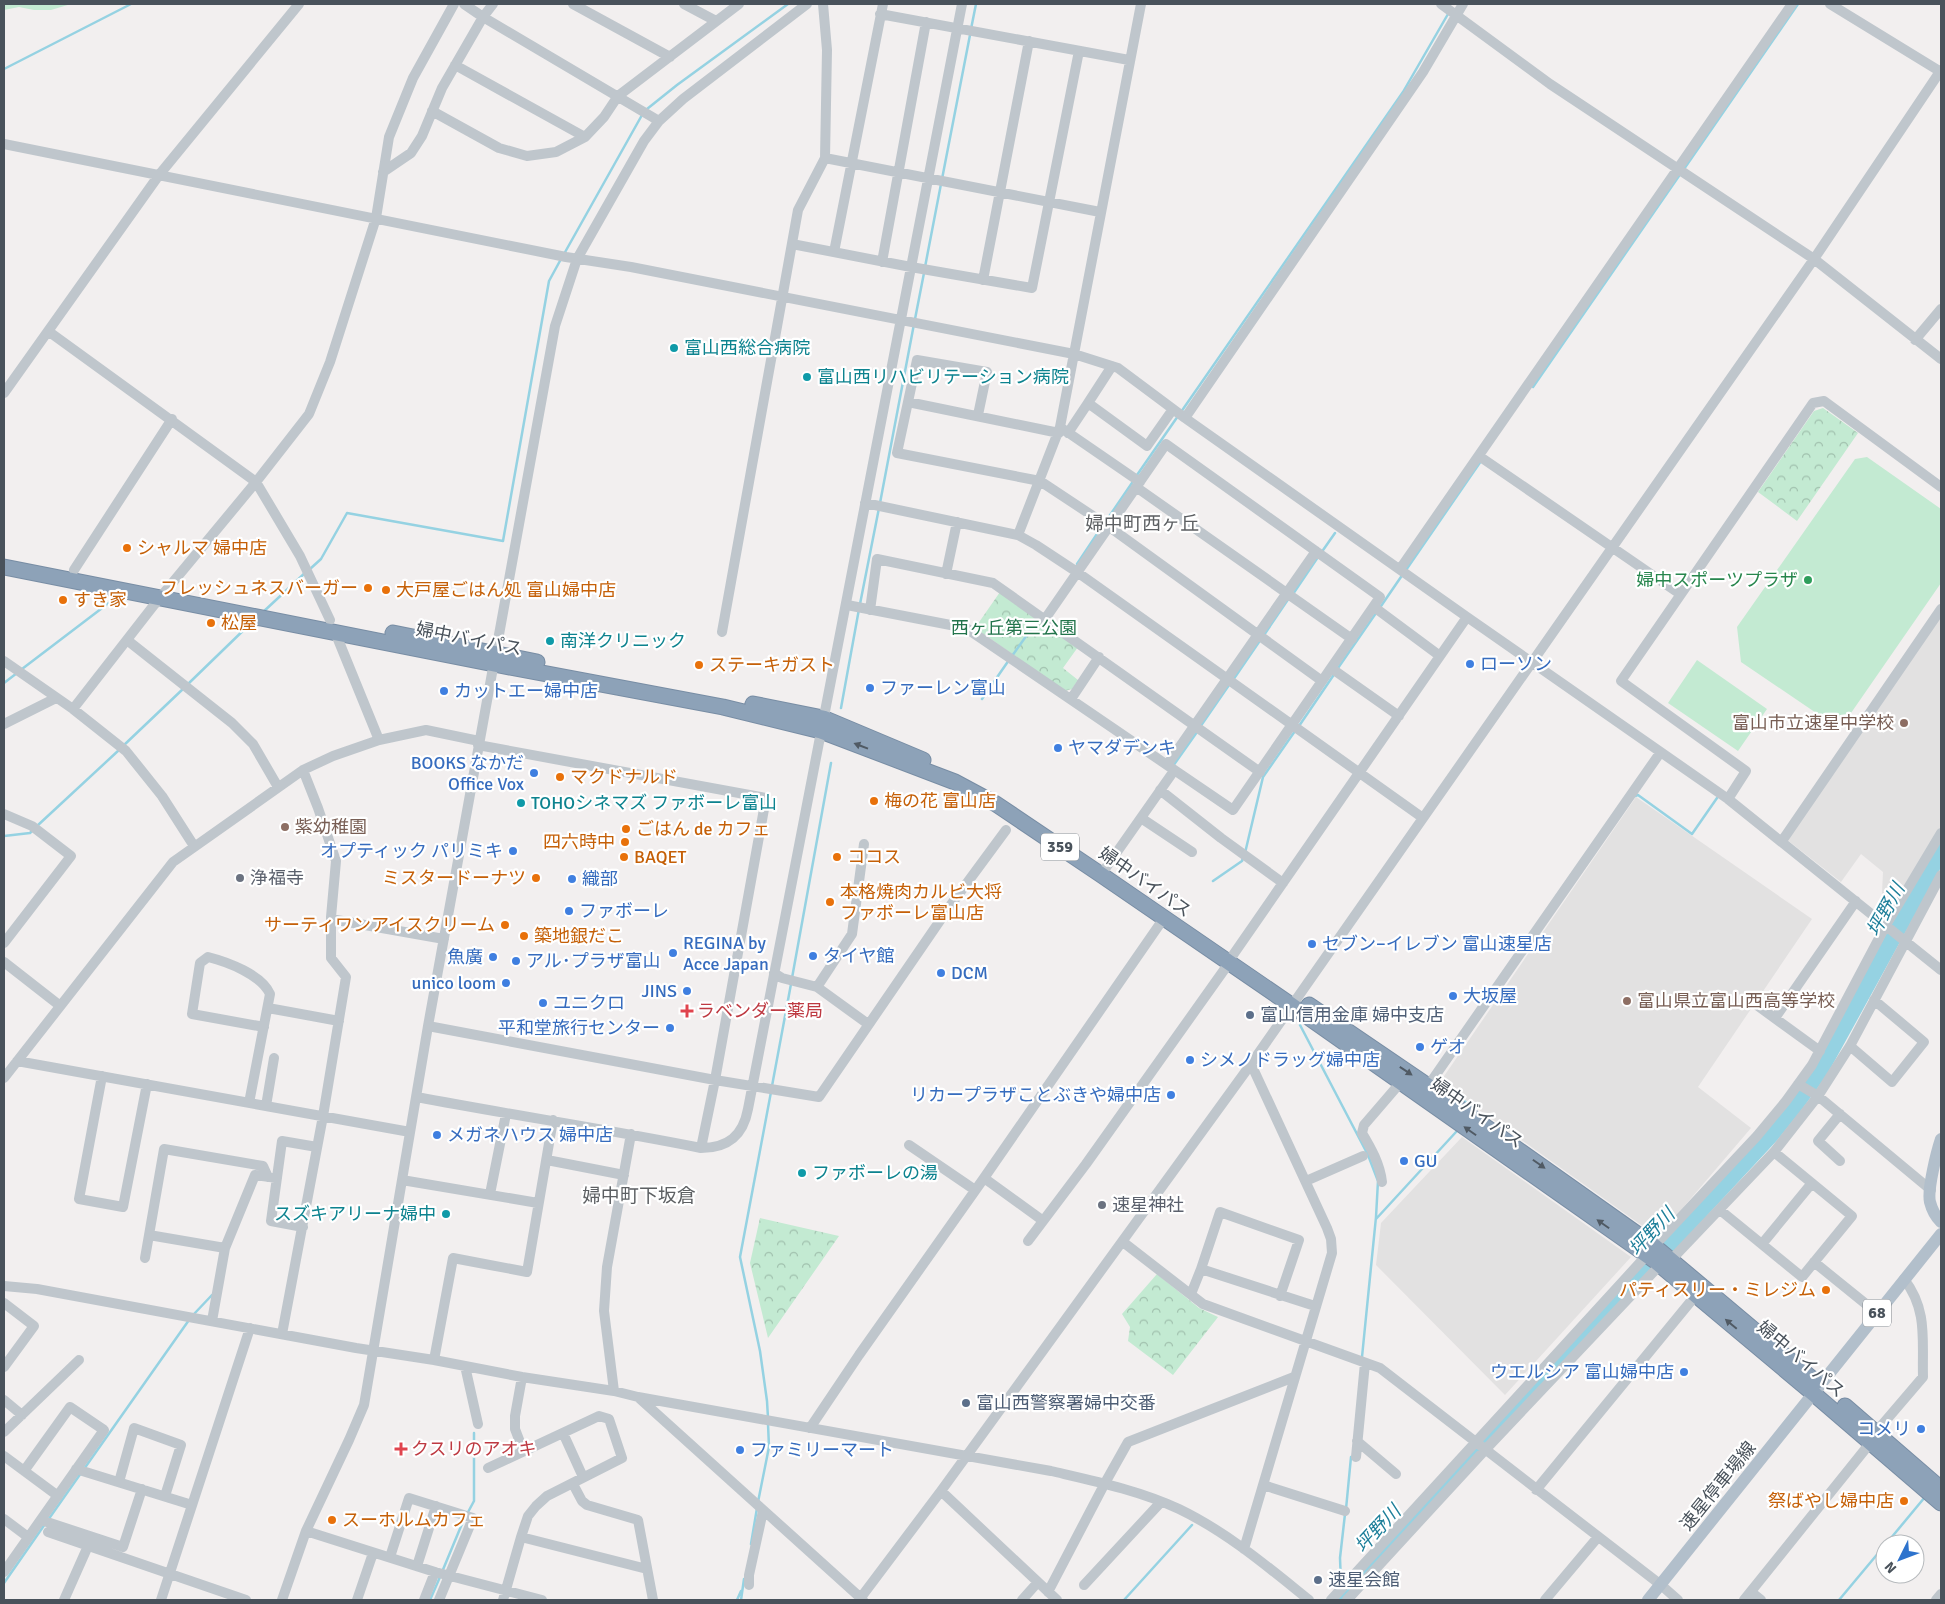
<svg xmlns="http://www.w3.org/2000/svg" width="1945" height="1604" font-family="Signika,'Noto Sans JP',sans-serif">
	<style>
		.education { fill: #e2e1e1 }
		.forest { fill: url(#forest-crowns) }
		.garden { fill: #c3ead2 }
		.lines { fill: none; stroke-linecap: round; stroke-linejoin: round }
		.stream { stroke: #95d2e2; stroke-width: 2.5 }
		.river { stroke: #95d2e2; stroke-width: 16 }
		.highway-casing { stroke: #788da4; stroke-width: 17 }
		.minor { stroke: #bfc6cc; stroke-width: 10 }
		.major { stroke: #b2bfcb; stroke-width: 12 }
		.highway { stroke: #8da2b8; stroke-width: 15 }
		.oneway { fill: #505a64 }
		.culture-dot { fill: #0f9aa8; stroke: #fff; stroke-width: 2 }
		.food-dot { fill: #e8710a; stroke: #fff; stroke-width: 2 }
		.leisure-dot { fill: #2e9e5b; stroke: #fff; stroke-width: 2 }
		.shop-dot { fill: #3f7fe0; stroke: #fff; stroke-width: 2 }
		.education-dot { fill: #8d6e63; stroke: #fff; stroke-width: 2 }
		.worship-dot { fill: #6b7280; stroke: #fff; stroke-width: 2 }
		.health-dot { fill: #e0444e; stroke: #fff; stroke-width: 2 }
		.service-dot { fill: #5c6f8a; stroke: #fff; stroke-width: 2 }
		.labels { text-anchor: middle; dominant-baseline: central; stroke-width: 4.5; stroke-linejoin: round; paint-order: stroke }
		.shield { fill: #fff; stroke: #80868c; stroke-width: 1 }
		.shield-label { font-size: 16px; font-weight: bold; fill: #49525b }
		.culture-label { font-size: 18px; fill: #0d838f; stroke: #fff; text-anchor: start }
		.food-label { font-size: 18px; fill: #c56008; stroke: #fff; text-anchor: start }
		.leisure-label { font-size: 18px; fill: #27864d; stroke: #fff; text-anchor: end }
		.park-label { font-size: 18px; fill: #22744b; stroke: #fff }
		.street-label { font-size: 18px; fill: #49525b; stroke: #fff }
		.shop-label { font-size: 18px; fill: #366cbe; stroke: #fff; text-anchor: start }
		.education-label { font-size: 18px; fill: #785e54; stroke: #fff; text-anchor: start }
		.worship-label { font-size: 18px; fill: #5b616d; stroke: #fff; text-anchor: start }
		.health-label { font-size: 18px; fill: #be3a42; stroke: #fff; text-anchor: start }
		.service-label { font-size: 18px; fill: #4e5e75; stroke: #fff; text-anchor: start }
		.neighbourhood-label { font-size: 19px; fill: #5d6063; stroke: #fff }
		.water-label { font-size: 19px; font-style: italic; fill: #1d7f9a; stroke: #fff }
	</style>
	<defs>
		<pattern id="forest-crowns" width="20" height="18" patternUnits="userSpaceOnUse" patternTransform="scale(1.25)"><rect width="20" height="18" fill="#c3ead2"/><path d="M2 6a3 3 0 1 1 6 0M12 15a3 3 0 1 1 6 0" fill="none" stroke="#a0c0ad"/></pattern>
	</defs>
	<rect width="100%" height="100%" fill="#f2efef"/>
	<!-- education -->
	<path class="education" d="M1941,616v213l-53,89 -7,-5 2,-41 -22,-18 -20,28 -55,-43z
		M1636,797l176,122 -114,168 53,41 -93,109 -218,-155z
		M1462,1137l169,120 -126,138 -129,-130 5,-42z"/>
	<!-- forest -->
	<path class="forest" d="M1823,408l35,25 -61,88 -39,-29 56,-81z
		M1000,592l78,55 -15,21 15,12 -6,9 -7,2 -90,-63z
		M760,1218l79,18 -71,102 -18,-75z
		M1157,1274l42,34 19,9 -45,58 -45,-34 2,-14 -8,-13z"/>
	<!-- garden -->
	<path class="garden" d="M4,4h67l-20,6h-17l-15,-3 -15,3z
		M1867,457l74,52v74l-90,130 -26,6 -84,-57 -4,-35 118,-168z
		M1697,660l70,49 -29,42 -70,-48z"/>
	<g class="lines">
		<!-- stream -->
		<path class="stream" d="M971,29l5,-25
			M4,69l127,-65
			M647,109l30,-24 111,-81
			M1684,169l114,-165
			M942,179l28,-144
			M564,254l78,-139
			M925,267l16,-83
			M915,319l9,-46
			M1533,387l148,-214
			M1181,412l222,-320 45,-78
			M1137,475l41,-59
			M880,503l34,-179
			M1106,521l28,-41
			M1321,553l14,-20
			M1077,564l26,-39
			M310,569l11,-10 26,-46 156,28 46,-260 12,-22
			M1406,570l75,-109
			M1293,594l25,-37
			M860,604l19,-96
			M1379,609l24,-35
			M262,613l44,-41
			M1264,635l25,-37
			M1012,656l27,-38
			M1338,668l38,-55
			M22,669l92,-70
			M1233,680l28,-41
			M4,683l13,-10
			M188,684l64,-62
			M982,699l27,-39
			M841,708l18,-99
			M1299,726l36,-53
			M1200,727l29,-42
			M123,746l61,-58
			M1173,766l24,-34
			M1635,796l3,-1 54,39 25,-36
			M37,826l82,-76
			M4,836l26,-3 3,-3
			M1245,853l18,-76 32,-46
			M1213,881l29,-20 1,-3
			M792,978l39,-215
			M1300,1025l68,130 10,26 -2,36 -14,140
			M1440,1078l-3,3 38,28
			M772,1086l19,-102
			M1376,1219l80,-87
			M194,1314l18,-19
			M768,1418l-1,-17 -7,-50 -20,-94 31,-165
			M84,1469l105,-149
			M758,1502l11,-55 -1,-23
			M1346,1509l5,-52
			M467,1514l7,-13v-68
			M48,1520l33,-47
			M751,1544l6,-36
			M1886,1544l39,-47
			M442,1572l22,-53
			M4,1583l41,-59
			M1341,1584l-1,-26 5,-44
			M430,1600l10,-23
			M737,1600l4,-9
			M741,1600l3,-21
			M1124,1600l68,-75
			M1839,1600l46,-55"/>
		<!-- river -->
		<path class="river" d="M1339,1600l433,-466 21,-26 27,-37 121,-220"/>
		<defs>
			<path id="highway" d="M4,567l490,97 229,43 98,24 134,51 41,22 104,70 191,131 363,255 160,134 127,109
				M393,633l144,29
				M753,704l70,14 100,42
				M1309,1005l119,81 226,160 162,136
				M1845,1406l96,83"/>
		</defs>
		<!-- highway casing -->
		<use href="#highway" class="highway-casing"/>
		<!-- minor -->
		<path class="minor" d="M464,4l19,13 176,104
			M573,4l97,53
			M684,4l32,17
			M1441,4l109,80 264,175 127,100
			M1830,4l111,68
			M880,14l249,46
			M455,65l130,72
			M432,111l67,37 28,8 29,-4 29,-15 19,-20 14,-21 121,-92
			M4,144l562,113 65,10 443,87 44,14 67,50 282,199 261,182 213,171
			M825,158l275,54
			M383,172l28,-19 11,-17 20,-48 41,-71 10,-13
			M792,244l119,23 121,21 47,-237
			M834,252l49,-248
			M882,262l44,-240
			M983,280l46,-239
			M48,331l208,151 44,74 30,64
			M1915,340l26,-31
			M1112,366l-24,37 59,43 26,-37
			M4,393l155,-218 140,-171
			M908,402l151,31
			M978,415l9,-43 -70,-12 -20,93 143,28 68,45 214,155
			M1185,418l238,-346 40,-68
			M1060,427l80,55
			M1068,433l20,-30
			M1479,456l201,138
			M1136,487l216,152
			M865,503l153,32 18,10 41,27 346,246
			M1018,535l42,-108 81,-423
			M1400,569l392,-565
			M74,570l98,-151
			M946,574l11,-52
			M847,605l119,23 267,182 147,-213 -214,-153 -121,175
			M1374,607l66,49
			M870,610l7,-51 116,24 267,189
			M335,632l44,108
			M722,632l76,-422 27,-52 2,-108 -4,-46
			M127,640l105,83 21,21 25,43
			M4,661l69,48 53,42 36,45 32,50
			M1331,668l68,48
			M1071,699l28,-42
			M73,709l81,-104 102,-123 53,-68 21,-52 46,-144 13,-81 24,-59 41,-74
			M4,724l52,-26
			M478,745l288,53 -51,282 -14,68
			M1167,765l149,-214
			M1160,790l61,48 62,45
			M1728,799l18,-28 -125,-90 192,-278 11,-2 117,86
			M4,814l28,12 39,30 -67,87
			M1141,818l51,34
			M1782,841l159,-232
			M1105,869l66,-94
			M331,919l113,20
			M1233,955l234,-338
			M4,962l55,43
			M774,973l8,5 35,9 51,37
			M817,987l35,-53 12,-90
			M1758,1006l62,45
			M268,1008l71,13
			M1775,1018l81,-117
			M428,1026l287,54 104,17 131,-191 56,-76
			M1850,1046l42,36 32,-40 -50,-42
			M17,1061l393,71
			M102,1076l-23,123 44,8 24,-123
			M4,1078l169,-216 130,-92 30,-14 46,-16 47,-10 53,11
			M1798,1084l20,12 113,94
			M1428,1086l232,-333
			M417,1097c94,18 189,32 284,51 27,0 42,-12 47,-39l214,-1105
			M249,1103l21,-109c-8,-19 -42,-32 -62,-37l-8,6 -8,51 72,13
			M266,1106l8,-48
			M1840,1114l-22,27 22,20
			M909,1145l66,45
			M547,1160l77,15
			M984,1178l58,42
			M402,1180l136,23
			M1306,1181l57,-25
			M1382,1182c-2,-18 -11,-34 -20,-49l2,-8 37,-43
			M490,1194l16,-80
			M1720,1210l82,67 50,-61 -78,-64
			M303,1227l-32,-6 11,-80 35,6
			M149,1235l76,13
			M1028,1241l58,-77 143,-201
			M1123,1242l80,62 177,64 281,217 17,15
			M1762,1244l50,-61
			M1654,1246l103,-110 29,-35 26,-36 74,-140 55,-92
			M145,1258l19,-109 99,17 5,11
			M1672,1259l102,-107 44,-56 32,-50 91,-171
			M1814,1262l63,51
			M1201,1269l19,-57 79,28 -19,56
			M4,1286l33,3 319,59 78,12 88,17 92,14 24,6 413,74c43,10 87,19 128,38 48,23 89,58 130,91
			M1191,1294l10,-25 114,37
			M4,1303l30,23 -30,41
			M212,1321l13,-73 30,-73 22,3
			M282,1334l41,-218 23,-139 -15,-19v-41l5,-56 -18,-53 -15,-38
			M434,1360l19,-102 74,14 26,-152
			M465,1366l13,58
			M522,1377l-7,39v13l8,21
			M614,1391l-10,-80 3,-44 24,-133
			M638,1397l225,203
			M4,1400l18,15
			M810,1428l49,-73 125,-177 180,-260
			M4,1432l75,-72
			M1876,1432l47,-55c-1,-37 5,-67 -19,-98
			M563,1433l20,44
			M1357,1441l39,33
			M4,1456l54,40
			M1356,1457l9,-94
			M488,1468l111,-52 10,3 13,39 -75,38 -11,10 -8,10 -7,21 -18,63
			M76,1469l116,36
			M119,1482l15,-54 47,17 -16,51
			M573,1484l9,17 5,4 51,15 15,80
			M1263,1485l82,26
			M1536,1490l160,-195
			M941,1491l116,109
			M4,1519l24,18
			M41,1520l82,27 19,-58
			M306,1531l129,41 107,28
			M48,1532l198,68
			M521,1537l126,32
			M1244,1549l88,-296 -1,-14 -4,-11 -76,-164
			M390,1557l19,-59 64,20 -34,82
			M417,1566l19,-60
			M4,1572l100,-142 -34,-23 -46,64
			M749,1585v-10l14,-64
			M1084,1585l77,-83
			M1048,1592l57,-109 23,-41 166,-65
			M1751,1592l10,8
			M64,1600l24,-54
			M161,1600l89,-272
			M282,1600l24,-69 43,-91 15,-35 64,-379 127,-700 22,-67 67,-118 15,-20 24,-22 124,-95
			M357,1600l16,-47
			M424,1600l11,-28
			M859,1600l82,-109 310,-427 563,-805 127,-189
			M1022,1600l16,-18
			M1331,1600l316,-345
			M1347,1600l138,-150 175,-185
			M1545,1600l53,-63
			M1744,1600l127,-158
			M1936,1600l5,-6"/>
		<!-- major -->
		<path class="major" d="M1941,1139c-4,12 -14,51 -11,63 2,8 5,14 11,20
			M1648,1600l293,-366"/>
		<!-- highway -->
		<use href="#highway" class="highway"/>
	</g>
	<!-- one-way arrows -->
	<defs><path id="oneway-solid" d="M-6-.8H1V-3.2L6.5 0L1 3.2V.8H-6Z" transform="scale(1.25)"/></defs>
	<g class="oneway">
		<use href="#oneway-solid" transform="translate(861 746) rotate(-159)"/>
		<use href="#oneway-solid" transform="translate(1406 1071) rotate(34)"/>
		<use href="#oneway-solid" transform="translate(1470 1131) rotate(-145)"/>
		<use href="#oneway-solid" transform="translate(1539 1164) rotate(35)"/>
		<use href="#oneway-solid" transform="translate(1603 1224) rotate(-145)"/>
		<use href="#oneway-solid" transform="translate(1731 1324) rotate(-140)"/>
	</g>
	<!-- markers -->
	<g class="culture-dot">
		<circle cx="674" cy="348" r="5"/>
		<circle cx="807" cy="377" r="5"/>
		<circle cx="550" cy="641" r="5"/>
		<circle cx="521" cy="803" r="5"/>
		<circle cx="802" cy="1173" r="5"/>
		<circle cx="446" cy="1214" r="5"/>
	</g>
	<g class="food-dot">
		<circle cx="127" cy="548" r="5"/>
		<circle cx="368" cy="588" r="5"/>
		<circle cx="386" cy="590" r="5"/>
		<circle cx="63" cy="600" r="5"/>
		<circle cx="211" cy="623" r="5"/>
		<circle cx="699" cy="665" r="5"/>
		<circle cx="560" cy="777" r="5"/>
		<circle cx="874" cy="801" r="5"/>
		<circle cx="626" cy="829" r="5"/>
		<circle cx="625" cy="842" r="5"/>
		<circle cx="624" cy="857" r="5"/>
		<circle cx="837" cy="857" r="5"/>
		<circle cx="536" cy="878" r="5"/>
		<circle cx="830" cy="902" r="5"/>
		<circle cx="505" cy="925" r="5"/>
		<circle cx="524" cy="936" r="5"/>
		<circle cx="1826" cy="1290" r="5"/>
		<circle cx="1904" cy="1501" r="5"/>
		<circle cx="332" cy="1520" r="5"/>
	</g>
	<circle class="leisure-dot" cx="1808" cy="580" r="5"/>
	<g class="shop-dot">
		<circle cx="1470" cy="664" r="5"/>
		<circle cx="870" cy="688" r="5"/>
		<circle cx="444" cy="691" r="5"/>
		<circle cx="1058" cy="748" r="5"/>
		<circle cx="534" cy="773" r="5"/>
		<circle cx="513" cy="851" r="5"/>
		<circle cx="572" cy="879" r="5"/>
		<circle cx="569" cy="911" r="5"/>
		<circle cx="1312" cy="944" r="5"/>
		<circle cx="673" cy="953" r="5"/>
		<circle cx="813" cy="956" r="5"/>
		<circle cx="493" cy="957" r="5"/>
		<circle cx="516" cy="961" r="5"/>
		<circle cx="941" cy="973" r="5"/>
		<circle cx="506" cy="983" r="5"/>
		<circle cx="687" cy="991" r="5"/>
		<circle cx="1453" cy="996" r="5"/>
		<circle cx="543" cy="1003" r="5"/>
		<circle cx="670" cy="1028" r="5"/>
		<circle cx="1420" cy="1047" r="5"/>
		<circle cx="1190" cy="1060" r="5"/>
		<circle cx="1171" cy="1095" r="5"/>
		<circle cx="437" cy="1135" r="5"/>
		<circle cx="1404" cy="1161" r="5"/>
		<circle cx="1684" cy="1372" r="5"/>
		<circle cx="1921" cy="1429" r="5"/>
		<circle cx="740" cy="1450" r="5"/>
	</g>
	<g class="education-dot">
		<circle cx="1904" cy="723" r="5"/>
		<circle cx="285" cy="827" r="5"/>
		<circle cx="1627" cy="1001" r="5"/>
	</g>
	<g class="worship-dot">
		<circle cx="240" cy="878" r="5"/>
		<circle cx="1102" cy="1205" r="5"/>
	</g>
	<g class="health-dot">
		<path d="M684.5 1003.5h5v5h5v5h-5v5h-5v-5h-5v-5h5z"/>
		<path d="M398.5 1441.5h5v5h5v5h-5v5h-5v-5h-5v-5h5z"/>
	</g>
	<g class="service-dot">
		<circle cx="1250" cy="1015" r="5"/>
		<circle cx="966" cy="1403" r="5"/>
		<circle cx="1318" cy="1580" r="5"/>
	</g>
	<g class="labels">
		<!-- shield labels -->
		<g class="shield">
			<rect x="1041" y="833.5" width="38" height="27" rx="4"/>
			<rect x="1863" y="1299.5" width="28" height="27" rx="4"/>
		</g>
		<g class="shield-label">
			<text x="1060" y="847">359</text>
			<text x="1877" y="1313">68</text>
		</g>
		<!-- culture labels -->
		<g class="culture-label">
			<text x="684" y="348">富山西総合病院</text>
			<text x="817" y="377">富山西リハビリテーション病院</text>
			<text x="560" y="641">南洋クリニック</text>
			<text x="531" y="803">TOHOシネマズ ファボーレ富山</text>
			<text x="812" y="1173">ファボーレの湯</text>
			<text x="436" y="1214" text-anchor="end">スズキアリーナ婦中</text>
		</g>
		<!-- food labels -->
		<g class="food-label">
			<text x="137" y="548">シャルマ 婦中店</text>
			<text x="358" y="588" text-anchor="end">フレッシュネスバーガー</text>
			<text x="396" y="590">大戸屋ごはん処 富山婦中店</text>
			<text x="73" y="600">すき家</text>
			<text x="221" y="623">松屋</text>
			<text x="709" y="665">ステーキガスト</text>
			<text x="570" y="777">マクドナルド</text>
			<text x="884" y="801">梅の花 富山店</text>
			<text x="636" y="829">ごはん de カフェ</text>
			<text x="615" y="842" text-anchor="end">四六時中</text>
			<text x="634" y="857">BAQET</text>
			<text x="847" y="857">ココス</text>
			<text x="526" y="878" text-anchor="end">ミスタードーナツ</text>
			<text x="840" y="892">本格焼肉カルビ大将<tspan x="840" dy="21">ファボーレ富山店</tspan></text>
			<text x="495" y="925" text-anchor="end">サーティワンアイスクリーム</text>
			<text x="534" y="936">築地銀だこ</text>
			<text x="1816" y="1290" text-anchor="end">パティスリー・ミレジム</text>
			<text x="1894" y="1501" text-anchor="end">祭ばやし婦中店</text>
			<text x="342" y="1520">スーホルムカフェ</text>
		</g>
		<!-- leisure labels -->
		<g class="leisure-label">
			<text x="1798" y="580">婦中スポーツプラザ</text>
		</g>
		<!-- park labels -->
		<g class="park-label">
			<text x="1014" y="628">西ヶ丘第三公園</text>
		</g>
		<!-- street labels -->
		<g class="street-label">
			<text transform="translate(469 639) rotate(11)">婦中バイパス</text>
			<text transform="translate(1145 882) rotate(35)">婦中バイパス</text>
			<text transform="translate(1477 1113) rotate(35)">婦中バイパス</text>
			<text transform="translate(1801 1359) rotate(40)">婦中バイパス</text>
			<text transform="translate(1718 1486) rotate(-51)">速星停車場線</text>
		</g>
		<!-- shop labels -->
		<g class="shop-label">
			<text x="1480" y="664">ローソン</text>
			<text x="880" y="688">ファーレン富山</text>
			<text x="454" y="691">カットエー婦中店</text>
			<text x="1068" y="748">ヤマダデンキ</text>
			<text x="524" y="763" text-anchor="end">BOOKS なかだ<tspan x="524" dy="21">Office Vox</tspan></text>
			<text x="503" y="851" text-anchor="end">オプティック パリミキ</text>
			<text x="582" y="879">織部</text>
			<text x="579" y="911">ファボーレ</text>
			<text x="683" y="943">REGINA by<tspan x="683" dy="21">Acce Japan</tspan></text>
			<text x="1322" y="944">セブン−イレブン 富山速星店</text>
			<text x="823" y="956">タイヤ館</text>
			<text x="483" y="957" text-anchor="end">魚廣</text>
			<text x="526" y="961">アル･プラザ富山</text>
			<text x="951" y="973">DCM</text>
			<text x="496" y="983" text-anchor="end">unico loom</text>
			<text x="677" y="991" text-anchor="end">JINS</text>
			<text x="1463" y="996">大坂屋</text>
			<text x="553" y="1003">ユニクロ</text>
			<text x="660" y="1028" text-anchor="end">平和堂旅行センター</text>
			<text x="1430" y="1047">ゲオ</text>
			<text x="1200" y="1060">シメノドラッグ婦中店</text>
			<text x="1161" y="1095" text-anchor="end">リカープラザことぶきや婦中店</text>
			<text x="447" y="1135">メガネハウス 婦中店</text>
			<text x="1414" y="1161">GU</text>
			<text x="1674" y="1372" text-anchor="end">ウエルシア 富山婦中店</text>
			<text x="1911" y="1429" text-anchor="end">コメリ</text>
			<text x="750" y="1450">ファミリーマート</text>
		</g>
		<!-- education labels -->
		<g class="education-label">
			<text x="1894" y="723" text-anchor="end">富山市立速星中学校</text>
			<text x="295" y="827">紫幼稚園</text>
			<text x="1637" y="1001">富山県立富山西高等学校</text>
		</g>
		<!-- worship labels -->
		<g class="worship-label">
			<text x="250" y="878">浄福寺</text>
			<text x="1112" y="1205">速星神社</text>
		</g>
		<!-- health labels -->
		<g class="health-label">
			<text x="697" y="1011">ラベンダー薬局</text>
			<text x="411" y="1449">クスリのアオキ</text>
		</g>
		<!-- service labels -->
		<g class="service-label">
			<text x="1260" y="1015">富山信用金庫 婦中支店</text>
			<text x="976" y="1403">富山西警察署婦中交番</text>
			<text x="1328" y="1580">速星会館</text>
		</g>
		<!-- neighbourhood labels -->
		<g class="neighbourhood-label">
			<text x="1142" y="524">婦中町西ヶ丘</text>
			<text x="639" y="1196">婦中町下坂倉</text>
		</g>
		<!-- water labels -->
		<g class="water-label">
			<text transform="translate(1886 910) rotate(-61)">坪野川</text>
			<text transform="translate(1652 1232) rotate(-47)">坪野川</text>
			<text transform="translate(1378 1529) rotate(-47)">坪野川</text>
		</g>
	</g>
	<!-- border -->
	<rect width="1945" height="1604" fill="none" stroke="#49525b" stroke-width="10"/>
	<!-- north arrow -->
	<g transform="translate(1900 1559) rotate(228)"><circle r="24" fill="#ffffff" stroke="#b6babd"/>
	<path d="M0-4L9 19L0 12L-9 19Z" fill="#2e73cd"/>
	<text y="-8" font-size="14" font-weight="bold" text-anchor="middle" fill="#49525b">N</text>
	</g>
</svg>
